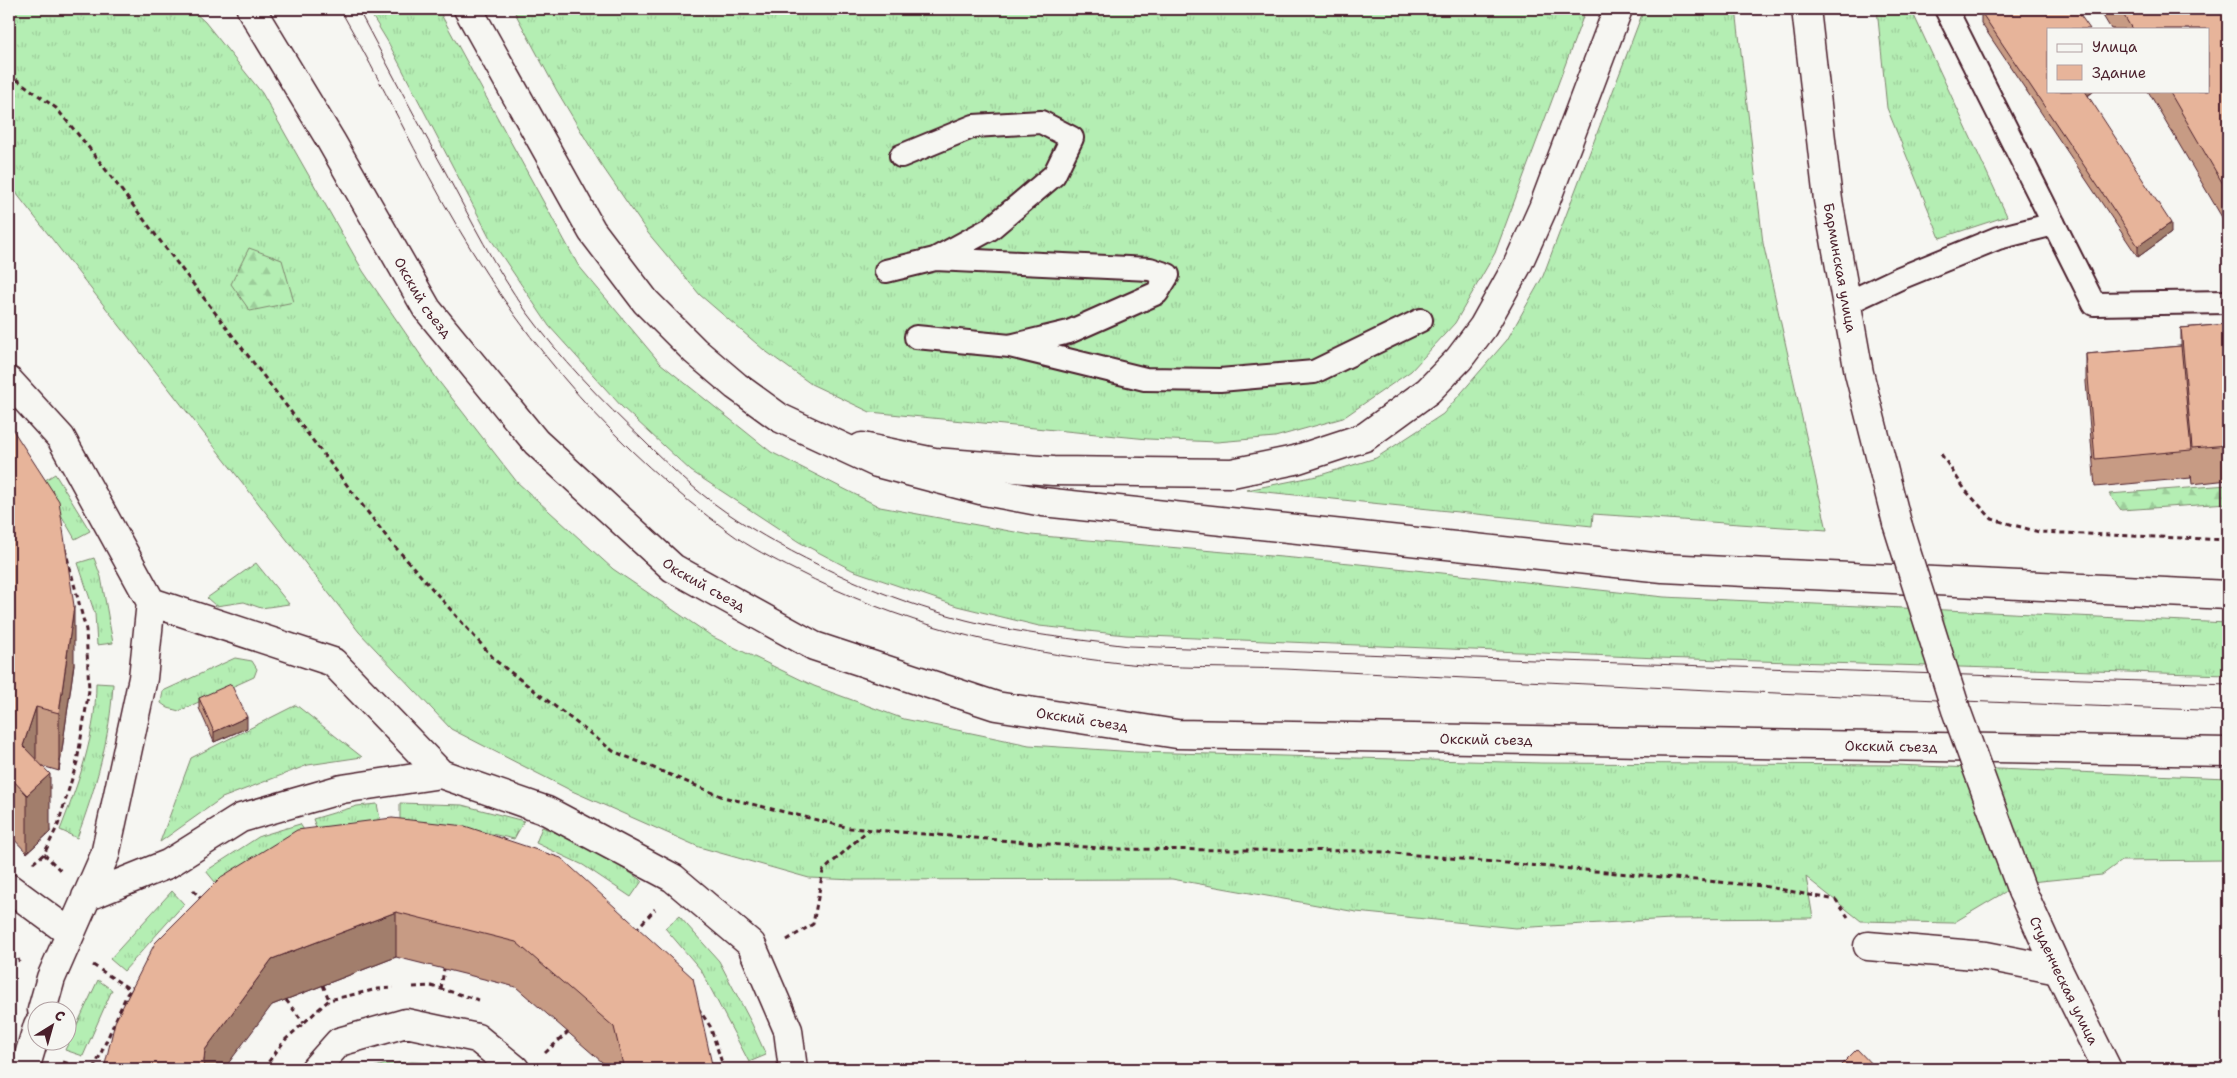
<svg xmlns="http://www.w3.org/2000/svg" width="2237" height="1078" font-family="'Shantell Sans',sans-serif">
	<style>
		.grass { fill: url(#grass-tufts); stroke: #7f866f }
		.forest { fill: url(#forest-firs); stroke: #7f866f }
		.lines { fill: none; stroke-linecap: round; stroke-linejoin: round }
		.service-casing { stroke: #4a1f2b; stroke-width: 26 }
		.minor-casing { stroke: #4a1f2b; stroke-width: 31 }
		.secondary-casing { stroke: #4a1f2b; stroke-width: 31 }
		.primary-casing { stroke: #4a1f2b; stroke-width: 31 }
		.path { stroke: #4a1f2b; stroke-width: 3; stroke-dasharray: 5 4; stroke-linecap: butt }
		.service { stroke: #f6f6f2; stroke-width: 22 }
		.minor { stroke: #f6f6f2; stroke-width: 28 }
		.secondary { stroke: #f6f6f2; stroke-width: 28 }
		.primary { stroke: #f6f6f2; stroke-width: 28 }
		.tram { stroke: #4a1f2b; stroke-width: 1 }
		.secondary-bridge-casing { stroke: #4a1f2b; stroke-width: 31; stroke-linecap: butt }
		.secondary-bridge { stroke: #f6f6f2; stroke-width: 28 }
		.wall { fill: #c79b84; stroke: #4a1f2b }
		.shaded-wall { fill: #a27e6c; stroke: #4a1f2b }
		.building { fill: #e7b49a; stroke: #4a1f2b }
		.labels { text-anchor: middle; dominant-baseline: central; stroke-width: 5; stroke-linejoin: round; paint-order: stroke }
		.street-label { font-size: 14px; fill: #4a1f2b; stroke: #f6f6f2 }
	</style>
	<defs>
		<pattern id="grass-tufts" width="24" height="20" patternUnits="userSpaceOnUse" patternTransform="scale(1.25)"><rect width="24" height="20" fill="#b4eeb3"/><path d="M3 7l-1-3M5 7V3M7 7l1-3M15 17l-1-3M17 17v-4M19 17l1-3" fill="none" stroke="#9ccc9a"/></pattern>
		<pattern id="forest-firs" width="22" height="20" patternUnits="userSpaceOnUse" patternTransform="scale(1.25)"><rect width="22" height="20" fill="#b4eeb3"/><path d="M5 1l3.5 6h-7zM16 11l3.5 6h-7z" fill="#9ccc9a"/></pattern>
	</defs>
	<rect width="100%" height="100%" fill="#f6f6f2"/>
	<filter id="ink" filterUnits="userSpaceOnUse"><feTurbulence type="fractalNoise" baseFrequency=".02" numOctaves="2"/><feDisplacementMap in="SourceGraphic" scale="10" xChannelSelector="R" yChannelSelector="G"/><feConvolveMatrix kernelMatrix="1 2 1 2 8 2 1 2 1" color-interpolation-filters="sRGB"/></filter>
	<g filter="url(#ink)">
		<!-- grass -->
		<path class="grass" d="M9,9h182l14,13 57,71 101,178 74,108 80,103 96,87 100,68 101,49 90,33 125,26 107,7 405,11 354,2 333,13v82l-107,1 -19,14 -82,8 -67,40 -92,-2 -55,-44 7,41 -142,1 -156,9 -159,-16 -184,-33 -317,1 -46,-2 -110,-31 -127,-56 -121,-62 -92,-97 -350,-448z
			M368,9h70l140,256 82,98 111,89 109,55 151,28 319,28 314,34 564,26v52l-570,-17 -532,-23 -87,-9 -82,-20 -105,-36 -53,-28 -108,-71 -69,-64 -73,-81 -59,-88 -102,-196z
			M513,9h1073l-91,244 -40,70 -44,48 -68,47 -68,19 -58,5 -69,-3 -278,-27 -59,-28 -47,-34 -64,-55 -52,-62 -48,-70 -43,-72z
			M1644,9h92l27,234 64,287 -234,-16 -1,12 -345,-36 70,-14 59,-18 67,-44 64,-74 36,-64z
			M1877,9h34l96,207 -67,22 -53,-130z
			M55,474l35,57 -15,8 -33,-57z
			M94,558l7,19 12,66 -16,2 -2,-31 -17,-51z
			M256,563l33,41 -28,4 -17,-6 -28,4 -9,-8z
			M235,658l17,3 5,8 -3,8 -75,34 -11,-3 -7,-5 2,-12z
			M96,683l17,1c-3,54 -17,103 -36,154l-17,-8c19,-48 36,-95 36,-147z
			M296,705l66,52 -54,8 -86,33 -62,44 31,-84z
			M400,803l62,2 62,16 -10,18 -57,-13 -57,-5z
			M377,804l4,20 -62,11 -6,-16 44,-13z
			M300,824l10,15 -95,43 -9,-11 54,-35z
			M542,827l54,22 46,32 -11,16 -48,-32 -47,-22z
			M172,891l12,13 -60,67 -14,-12z
			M679,916l40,45 33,63 14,31 -17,7 -48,-92 -36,-42z
			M98,980l14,10 -29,66 -18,-6z
			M412,1062l23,1 21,6h-87l17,-5z"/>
		<!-- forest -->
		<path class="forest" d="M249,248l33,12 12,42 -44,9 -19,-27z
			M2228,485v18l-107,7 -12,-16z"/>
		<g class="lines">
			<defs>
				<path id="service" d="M1946,9l148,295 134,-2
					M901,156l73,-30 67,-4 31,16 -18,37 -64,54 -55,30 215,10 18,6 -11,18 -88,39 -59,14 135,33 75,1 94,-8 107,-52
					M886,271l49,-12
					M1847,303l53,-25 98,-40 56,-14
					M916,337l94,9"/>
				<path id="minor" d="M9,381l52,57 90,164 -8,76 -38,177 -54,123 -9,32
					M151,602l182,60 108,112 106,37 126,67 78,66 37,86 5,39
					M9,888l61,45
					M86,897l82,-33 73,-46 101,-29 99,-15
					M1868,946l118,10 72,14
					M25,1069l13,-44
					M315,1069l24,-27 67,-19 71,15 38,31"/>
				<g id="secondary">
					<path id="s1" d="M1806,9l22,191 31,173 38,150"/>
					<path d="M862,447l72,15 119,9 179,2 63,-13 70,-23 63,-46 31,-32 24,-32 34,-61 26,-58 75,-199"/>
					<path id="s2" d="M2022,891l36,79 49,99"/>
				</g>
				<g id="primary">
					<path id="s3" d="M251,9l80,132 96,168 109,133 137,126 141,78 182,60 181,28 1051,18"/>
					<path d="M468,9l124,222 54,71 49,49 41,35 44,32 97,45 107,28 59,11 620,66 565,27"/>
				</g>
			</defs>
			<!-- service casing -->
			<use href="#service" class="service-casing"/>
			<!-- minor casing -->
			<use href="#minor" class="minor-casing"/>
			<!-- secondary casing -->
			<use href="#secondary" class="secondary-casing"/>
			<!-- primary casing -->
			<use href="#primary" class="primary-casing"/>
			<!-- path -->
			<path class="path" d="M9,74l47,34 30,36 303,396 107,121 117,90 110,46 127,31 261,21 260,2 392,35 73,14 12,17
				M1941,454l25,37 26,28 47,13 189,8
				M44,854l17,17
				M33,863l11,-9 14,-29 19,-63 12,-72 -3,-60 -21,-81
				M193,890l9,10
				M636,930l19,-21
				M787,940l26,-16 10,-53 45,-41
				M9,964l11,-4
				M93,965l38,25
				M323,985l6,15
				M413,987l18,-1 48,14
				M441,989l3,-20
				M286,1000l18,23
				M698,1008l12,18 14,43
				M545,1053l23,-21
				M63,1062l23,7
				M94,1069l33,-75 6,-7
				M263,1069l23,-30 43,-39 49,-11 16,-1"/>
			<!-- service -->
			<use href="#service" class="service"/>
			<!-- minor -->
			<use href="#minor" class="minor"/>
			<!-- secondary -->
			<use href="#secondary" class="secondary"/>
			<!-- primary -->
			<use href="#primary" class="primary"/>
			<!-- tram -->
			<path class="tram" d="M340,9c42,73 77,150 120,222 69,117 158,221 269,301 20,15 44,27 66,38 103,53 211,81 325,93 55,6 110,4 165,6 80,4 161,8 241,12 234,12 468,22 702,30
				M358,9c29,55 58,110 88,164 25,47 49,95 80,138 35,48 76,90 118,130 29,29 59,57 94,79 69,44 148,79 228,100 53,14 109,19 163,26l1099,38"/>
			<defs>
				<path id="secondary-bridge" d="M1897,523l59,187 66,181"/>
			</defs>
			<!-- secondary-bridge casing -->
			<use href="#secondary-bridge" class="secondary-bridge-casing"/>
			<!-- secondary-bridge -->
			<use href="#secondary-bridge" class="secondary-bridge"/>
		</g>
		<!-- wall -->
		<path class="wall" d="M2099,9h129l-5,210 -75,-128h60v-62h-97z
			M1981,12l67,79h46l-6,5 83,137 -33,24 -157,-234z
			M2228,324v156l-36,4 -1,-9v3l-96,9 -9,-105v-28l95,-8v-18z
			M9,424l65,240 -15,107 -17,-5 8,66 -23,21 -18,-19z
			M199,698l48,30 -33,14 -15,-34z
			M392,818l321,251h-103l-94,-82 -120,-30 -124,48z"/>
		<!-- shaded-wall -->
		<path class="shaded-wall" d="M2083,91h11l-11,8z
			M2228,181v35l-5,3v-35z
			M2171,223v10l-33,24v-11z
			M74,606v58l-15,107v-58z
			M36,707v58l-13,-19z
			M247,717v11l-33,14v-10z
			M50,774v58l-23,21v-58z
			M396,912v45l-124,48 -48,64h-21l2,-19 67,-91z"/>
		<!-- building -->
		<path class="building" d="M1986,9h90l14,20h-42v62h37l86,132 -33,23 -157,-234z
			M2120,9h108v172l-5,3 -54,-93h39v-62h-76z
			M2228,324v121l-36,3 -11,-120z
			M2181,346l10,104 -96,9 -9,-105z
			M9,424l50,77 15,105 -15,107 -23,-6 -13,39 27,28 -23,21 -18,-19z
			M231,684l16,33 -33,15 -15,-34z
			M392,818l73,8 96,32 132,120 20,91h-89l-10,-42 -98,-85 -120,-30 -124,47 -67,91 -2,19h-99l11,-47 40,-79 66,-66 76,-47z
			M1857,1049l19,20h-39z"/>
	</g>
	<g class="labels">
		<!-- street labels -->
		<g class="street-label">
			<text stroke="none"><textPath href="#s1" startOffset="261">Барминская улица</textPath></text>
			<text stroke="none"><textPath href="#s3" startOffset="336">Окский съезд</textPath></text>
			<text stroke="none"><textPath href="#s3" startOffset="741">Окский съезд</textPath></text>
			<text stroke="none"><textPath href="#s3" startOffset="1146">Окский съезд</textPath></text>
			<text stroke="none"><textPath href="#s3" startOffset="1551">Окский съезд</textPath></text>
			<text stroke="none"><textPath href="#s3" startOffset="1956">Окский съезд</textPath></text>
			<text stroke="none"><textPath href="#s2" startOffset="99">Студенческая улица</textPath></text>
		</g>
	</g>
	<!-- margin -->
	<rect width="2237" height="1078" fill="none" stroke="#f6f6f2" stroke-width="30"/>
	<rect x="15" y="15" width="2207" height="1048" fill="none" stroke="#4a1f2b" stroke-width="2" filter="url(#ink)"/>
	<!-- legend -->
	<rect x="2047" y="28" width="162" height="65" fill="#f6f6f2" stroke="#b1a0a2"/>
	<rect x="2057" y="44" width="25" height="8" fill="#f6f6f2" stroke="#b1a0a2"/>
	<text x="2092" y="52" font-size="15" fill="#4a1f2b">Улица</text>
	<rect x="2057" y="65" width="25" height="15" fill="#e7b49a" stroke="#b1a0a2"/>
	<text x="2092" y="78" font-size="15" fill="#4a1f2b">Здание</text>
	<!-- north arrow -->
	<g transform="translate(52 1026) rotate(37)"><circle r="24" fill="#f6f6f2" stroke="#b1a0a2"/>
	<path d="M0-4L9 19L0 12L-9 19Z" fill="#4a1f2b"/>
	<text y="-8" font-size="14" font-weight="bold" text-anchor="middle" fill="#4a1f2b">С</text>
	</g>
</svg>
